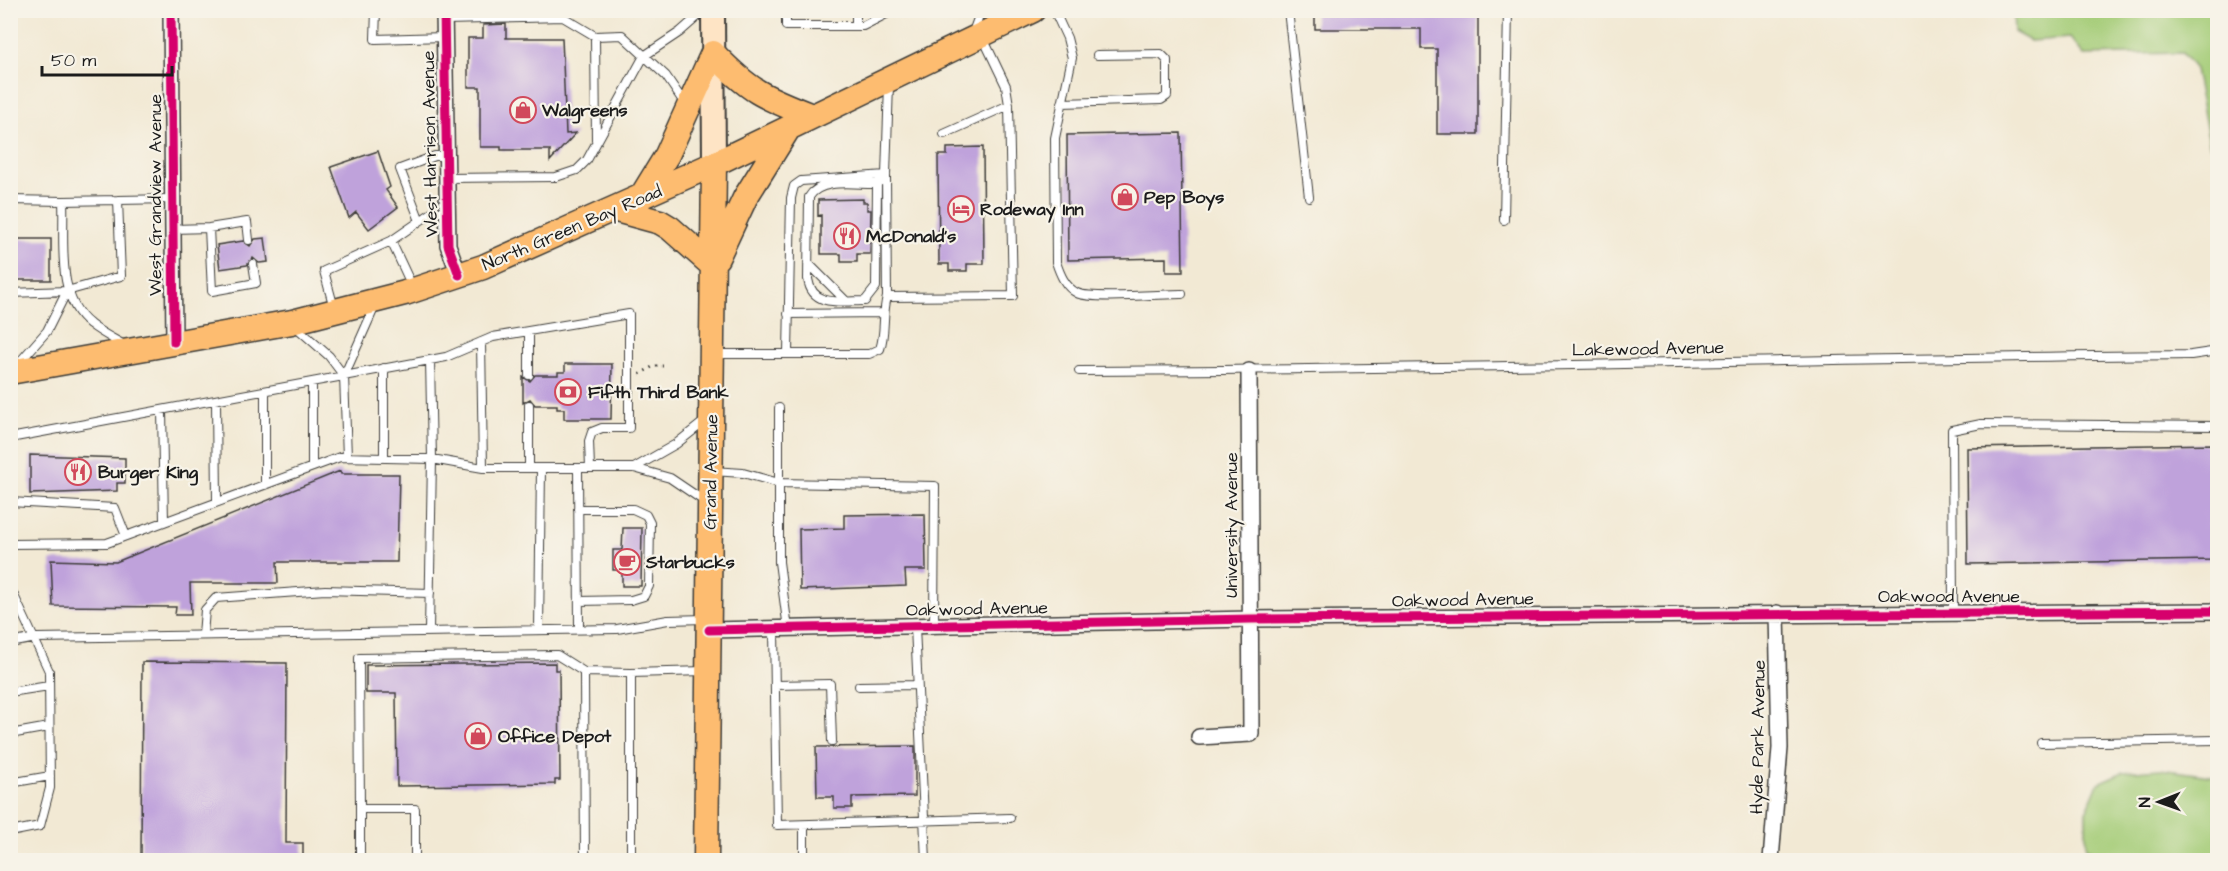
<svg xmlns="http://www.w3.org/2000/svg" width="2228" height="871" font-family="'Architects Daughter',sans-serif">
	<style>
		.green { fill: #a4cc77; stroke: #60744a; stroke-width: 1.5 }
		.building { fill: #bfa2db }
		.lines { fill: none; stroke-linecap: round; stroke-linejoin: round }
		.service-casing { stroke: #3c3b38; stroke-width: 10 }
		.minor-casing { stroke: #3c3b38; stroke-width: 18 }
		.secondary-casing { stroke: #3c3b38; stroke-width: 26 }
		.primary-casing { stroke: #3c3b38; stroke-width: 27 }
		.path { stroke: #3c3b38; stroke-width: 3; stroke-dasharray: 1.5 4.5; stroke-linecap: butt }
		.service { stroke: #fff; stroke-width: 8 }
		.minor { stroke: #fff; stroke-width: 15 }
		.secondary { stroke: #fee4c5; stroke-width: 22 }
		.primary { stroke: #fdbc6f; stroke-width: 24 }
		.cycleway-casing { stroke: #f7f3e8; stroke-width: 13 }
		.cycleway { stroke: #d6006c; stroke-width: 9 }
		.labels { text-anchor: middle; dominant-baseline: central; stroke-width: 4.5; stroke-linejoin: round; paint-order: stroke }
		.poi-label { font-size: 18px; font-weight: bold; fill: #1c1c1c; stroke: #f7f3e8; text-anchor: start }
		.street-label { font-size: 18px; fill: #1c1c1c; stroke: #f7f3e8 }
	</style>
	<rect width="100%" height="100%" fill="#f7f3e8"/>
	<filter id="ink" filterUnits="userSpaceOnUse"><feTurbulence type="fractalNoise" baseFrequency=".0167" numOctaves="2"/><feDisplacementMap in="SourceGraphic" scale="12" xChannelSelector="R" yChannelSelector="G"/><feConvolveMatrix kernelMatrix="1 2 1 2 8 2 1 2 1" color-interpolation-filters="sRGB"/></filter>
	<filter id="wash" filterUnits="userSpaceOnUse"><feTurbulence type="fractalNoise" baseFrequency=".008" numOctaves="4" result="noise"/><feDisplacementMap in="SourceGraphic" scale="24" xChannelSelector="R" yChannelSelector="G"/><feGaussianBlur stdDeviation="1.35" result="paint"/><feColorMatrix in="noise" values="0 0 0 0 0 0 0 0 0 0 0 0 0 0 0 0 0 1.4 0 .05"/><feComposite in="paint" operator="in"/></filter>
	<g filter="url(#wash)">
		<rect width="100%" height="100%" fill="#f2e9d4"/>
		<!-- green -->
		<path class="green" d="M2013,11h204v136h-7l-15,-78 -13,-16 -98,2 -14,-17 -40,3 -16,-9z
			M2160,769l57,8v83h-99l-32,-11v-37l12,-29 25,-11z"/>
		<g id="blocks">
			<!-- building -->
			<path class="building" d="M1315,10h163v124h-41v-85h-16v-20h-106z
				M506,24v14h56l4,96 10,-1 -26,28v-11h-49v-3h-21v-60h-12v-49h15v-13z
				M1181,133l2,139h-17v-14l-98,2 -1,-125z
				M983,147l1,117h-17v7h-18v-7h-10l-1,-109h9v-7z
				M378,151l12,36 -4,3 12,17 -29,22 -13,-17 -7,6 -18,-51z
				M863,199v3h4v8h4l-1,44h-13v8h-16v-8h-20v-39l-3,1v-16z
				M265,238l3,24 -9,1 -6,-5 -6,7 -27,4 -3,-24 26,-4 7,5 5,-7z
				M10,239h41v41h-41z
				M565,364h47l-1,55h-47v-10h-7v-4h-22l-5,-6 -7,4v-26l7,4 5,-6h23v-3h7z
				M2217,444v116l-249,4 -1,-116z
				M30,455l95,3v25h-8v8l-87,3z
				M340,471l1,3h58l-2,88h-120l1,21h-88l1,32h-16l1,-8 -123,-1 -2,-46 65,2z
				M925,514l1,56h-21l1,16 -106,4 -1,-61 45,-1v-13z
				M623,528h19l-1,58h-19v-16h-9v-20h9z
				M142,662l145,1 -1,180h17v18h-162z
				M555,663v7h4l1,110h-5v4l-158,2 -1,-93h-30v-28z
				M915,746v50l-63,1v11h-18v-11h-17l-1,-50z"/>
		</g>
	</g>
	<g filter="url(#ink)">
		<use href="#blocks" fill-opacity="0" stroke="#3c3b38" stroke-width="1.5"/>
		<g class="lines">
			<defs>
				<path id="service" d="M376,10l-1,29 70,-2
					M786,10v16h77l31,-16
					M856,10v16
					M1054,10l13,28 5,20 -17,80 1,124c4,12 9,25 21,31 13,7 85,1 105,1
					M1288,10l21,187
					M445,20l118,-3 32,19 27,-1 44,41 19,28
					M973,32l8,-22
					M595,36l1,104
					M1062,103l99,-3 6,-4v-36l-6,-6 -64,1
					M944,134l65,-29
					M447,178l109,-1 21,-7 10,-10 57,-104 36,-24 25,-22
					M877,184c-20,1 -56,-7 -68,13l-1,82c4,29 35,22 57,22l11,-14 1,-103 9,-9
					M10,200l53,1c2,39 -8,96 27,123 11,9 24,15 36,22
					M63,201l110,-2
					M1504,220l4,-210
					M420,221l-20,-52 35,-13h12
					M209,228l3,63 44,-8 -3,-19
					M173,229l36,-1 38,-6 2,18
					M391,241l42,-29h14
					M808,263l38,38
					M10,293l57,-2 54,-15 -3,-76
					M887,297l126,-1 -4,-191 -3,-19 -23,-48
					M334,308l-10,-37 67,-30 21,45
					M788,314l94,-1
					M295,326l34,30 15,20
					M481,342l2,126
					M716,354h153l11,-5c6,-17 2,-35 7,-52l-1,-122 3,-91
					M788,354l3,-156 3,-12 7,-5 85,-6
					M18,364l29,-33 20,-40
					M384,368v90
					M1079,371c371,-1 742,-13 1112,-16l27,-4
					M529,375v-44
					M312,382v85
					M216,400l1,102
					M779,408v154l9,67
					M162,410l2,112
					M10,438l436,-81 47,-20 136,-23v114h-27l-10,4 -3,9 1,27
					M347,457l-3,-81 31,-70
					M529,468v-63
					M578,468l1,161
					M634,468l42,-24 29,-23
					M712,471l31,2 36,10 156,3 -1,141
					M265,485v-94
					M10,502l105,6 11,28
					M578,509h55l13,6 4,8 -1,63 -5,10 -13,4 -52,1
					M10,544l97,-1 233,-86 92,2 51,9h151l36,10 37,25
					M10,587l39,84 1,117 -10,38 -30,6
					M1953,612l-1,-182 29,-6 237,2
					M915,627l11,233
					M774,629l3,196 233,-7
					M539,630l2,-162
					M429,631l3,-172 -2,-99
					M203,635l2,-25 11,-12 109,-8 105,3
					M10,643l26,-5 581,-9 51,-9 37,-1
					M775,685l55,-1 2,57
					M859,686l58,-1
					M10,692l39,-6
					M10,734l39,-7
					M2041,743l177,-3
					M10,783l40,-7
					M360,860v-51
					M415,860v-51h-55l-1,-151 198,-3 27,17
					M585,860l-1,-188 47,1
					M631,860v-187l74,-2
					M804,860v-35"/>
				<path id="minor" d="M171,10l3,332
					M444,10l4,235 11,30
					M709,630l542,-11 967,-8
					M1199,737l52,-3 -2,-363
					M1771,860l9,-112 -3,-135"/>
				<path id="secondary" d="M713,10l1,154"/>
				<path id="primary" d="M640,199l27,-44 46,-102c36,38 50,44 99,63
					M616,210l44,12 10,6 43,38
					M717,258l28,-60 43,-69
					M10,372l282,-50 113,-29 78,-26 231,-103 319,-154
					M706,860l8,-696"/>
			</defs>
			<!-- service casing -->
			<use href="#service" class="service-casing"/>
			<!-- minor casing -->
			<use href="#minor" class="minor-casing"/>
			<!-- secondary casing -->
			<use href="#secondary" class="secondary-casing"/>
			<!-- primary casing -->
			<use href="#primary" class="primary-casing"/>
			<!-- path -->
			<path class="path" d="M640,374l14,-8h9"/>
			<!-- service -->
			<use href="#service" class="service"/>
			<!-- minor -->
			<use href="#minor" class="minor"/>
			<!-- secondary -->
			<use href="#secondary" class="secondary"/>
			<!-- primary -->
			<use href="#primary" class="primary"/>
			<defs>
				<path id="cycleway" d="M171,10l3,332
					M444,10l4,235 11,30
					M709,630l542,-11 967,-8"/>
			</defs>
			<!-- cycleway casing -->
			<use href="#cycleway" class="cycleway-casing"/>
			<!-- cycleway -->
			<use href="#cycleway" class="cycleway"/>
		</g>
	</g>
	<!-- icons -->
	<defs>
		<symbol id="shop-ring" viewBox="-11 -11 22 22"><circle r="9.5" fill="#f7f3e8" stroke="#d1495b" stroke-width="1.5"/><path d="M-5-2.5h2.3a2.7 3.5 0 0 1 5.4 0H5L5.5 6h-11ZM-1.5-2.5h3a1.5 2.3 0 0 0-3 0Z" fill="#d1495b"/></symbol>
		<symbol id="hotel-ring" viewBox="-11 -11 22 22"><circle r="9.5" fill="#f7f3e8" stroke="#d1495b" stroke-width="1.5"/><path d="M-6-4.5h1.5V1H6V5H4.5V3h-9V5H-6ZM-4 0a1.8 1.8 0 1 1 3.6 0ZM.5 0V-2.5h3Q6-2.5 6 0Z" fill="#d1495b"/></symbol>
		<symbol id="restaurant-ring" viewBox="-11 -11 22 22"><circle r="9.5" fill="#f7f3e8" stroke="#d1495b" stroke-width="1.5"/><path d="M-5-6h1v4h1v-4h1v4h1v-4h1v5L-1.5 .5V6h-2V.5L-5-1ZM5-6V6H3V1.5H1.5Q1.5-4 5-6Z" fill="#d1495b"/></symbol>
		<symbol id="bank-ring" viewBox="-11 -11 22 22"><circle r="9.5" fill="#f7f3e8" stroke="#d1495b" stroke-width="1.5"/><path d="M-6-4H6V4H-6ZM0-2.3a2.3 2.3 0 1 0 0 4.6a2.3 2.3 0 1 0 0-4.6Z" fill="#d1495b"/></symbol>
		<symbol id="cafe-ring" viewBox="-11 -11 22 22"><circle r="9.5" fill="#f7f3e8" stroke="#d1495b" stroke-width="1.5"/><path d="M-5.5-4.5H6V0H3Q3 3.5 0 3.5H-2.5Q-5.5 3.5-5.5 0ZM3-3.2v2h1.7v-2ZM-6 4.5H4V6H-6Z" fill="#d1495b"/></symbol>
	</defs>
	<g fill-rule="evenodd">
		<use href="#shop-ring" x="508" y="95" width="30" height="30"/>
		<use href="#shop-ring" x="1110" y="182" width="30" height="30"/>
		<use href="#hotel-ring" x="946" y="194" width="30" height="30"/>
		<use href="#restaurant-ring" x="832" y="221" width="30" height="30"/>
		<use href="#bank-ring" x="553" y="377" width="30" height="30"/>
		<use href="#restaurant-ring" x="63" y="457" width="30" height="30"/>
		<use href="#cafe-ring" x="612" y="547" width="30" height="30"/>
		<use href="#shop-ring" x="463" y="721" width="30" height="30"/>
	</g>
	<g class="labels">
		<!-- poi labels -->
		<g class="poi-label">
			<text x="542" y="110">Walgreens</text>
			<text x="1144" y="197">Pep Boys</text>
			<text x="980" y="209">Rodeway Inn</text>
			<text x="866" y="236">McDonald's</text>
			<text x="588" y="392">Fifth Third Bank</text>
			<text x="98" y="472">Burger King</text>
			<text x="646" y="562">Starbucks</text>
			<text x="498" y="736">Office Depot</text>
		</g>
		<!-- street labels -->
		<g class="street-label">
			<text transform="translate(430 144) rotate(-91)">West Harrison Avenue</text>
			<text transform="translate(155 195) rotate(-90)">West Grandview Avenue</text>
			<text transform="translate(572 228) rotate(-23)">North Green Bay Road</text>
			<text transform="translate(1648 349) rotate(-1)">Lakewood Avenue</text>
			<text transform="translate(711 472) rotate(-89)">Grand Avenue</text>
			<text transform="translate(1231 525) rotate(-90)">University Avenue</text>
			<text x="1949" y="596">Oakwood Avenue</text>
			<text transform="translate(1463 600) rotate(-1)">Oakwood Avenue</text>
			<text transform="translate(977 609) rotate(-1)">Oakwood Avenue</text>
			<text transform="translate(1758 737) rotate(-89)">Hyde Park Avenue</text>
		</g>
	</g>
	<!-- margin -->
	<rect width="2228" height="871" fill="none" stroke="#f7f3e8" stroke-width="36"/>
	<!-- north arrow -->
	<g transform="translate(2159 802) rotate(269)" stroke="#f7f3e8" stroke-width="4.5" paint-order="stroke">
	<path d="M0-4.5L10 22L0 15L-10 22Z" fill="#1c1c1c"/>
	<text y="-9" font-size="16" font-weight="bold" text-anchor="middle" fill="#1c1c1c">N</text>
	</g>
	<!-- scale -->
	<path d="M42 66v9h130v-9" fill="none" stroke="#1c1c1c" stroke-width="3"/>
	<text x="51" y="66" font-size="18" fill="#1c1c1c" stroke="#f7f3e8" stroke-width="4.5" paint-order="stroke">50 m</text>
</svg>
